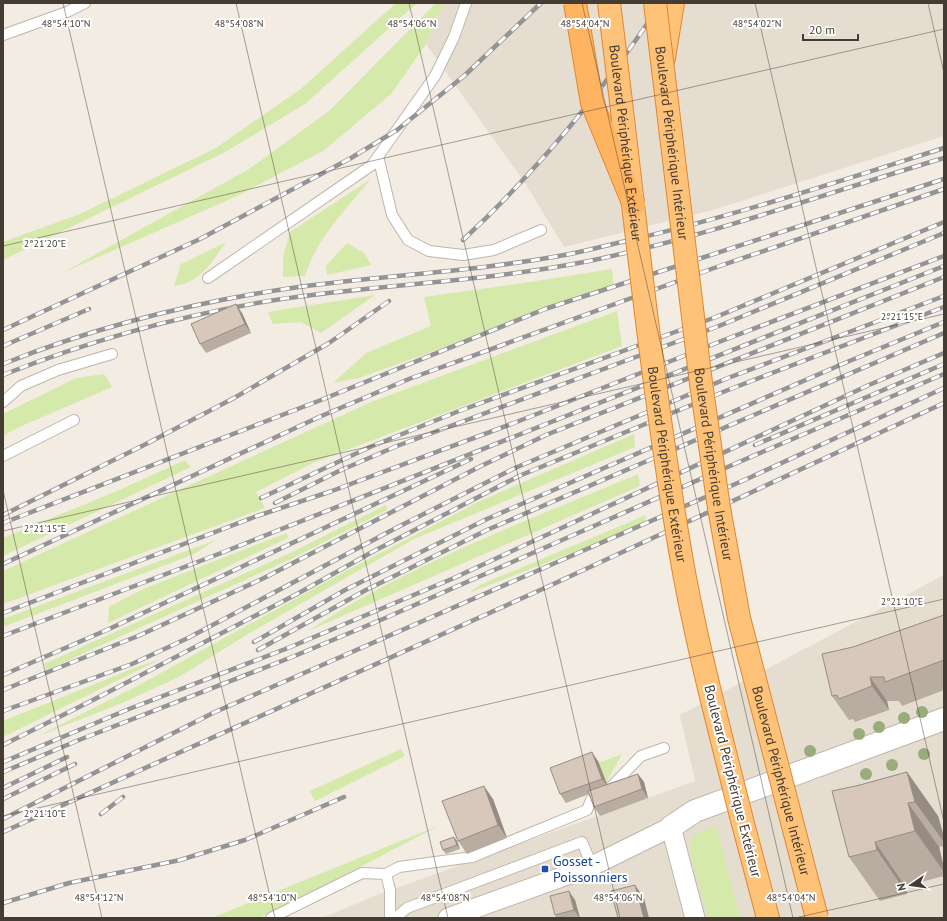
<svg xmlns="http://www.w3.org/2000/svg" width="947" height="921" font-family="'PT Sans',sans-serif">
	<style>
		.residential { fill: #e6ddd1 }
		.green { fill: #d5e9aa }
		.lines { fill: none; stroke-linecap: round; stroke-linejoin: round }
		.service-casing { stroke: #c1b5a9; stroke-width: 12 }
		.minor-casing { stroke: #c1b5a9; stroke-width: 21 }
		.tertiary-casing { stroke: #c1b5a9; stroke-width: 24 }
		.trunk-casing { stroke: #e2862e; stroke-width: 24 }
		.service { stroke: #fff; stroke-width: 10 }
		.minor { stroke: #fff; stroke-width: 19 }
		.tertiary { stroke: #fff; stroke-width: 22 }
		.trunk { stroke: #ffc279; stroke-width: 22 }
		.rail-casing { stroke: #949494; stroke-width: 4.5 }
		.rail { stroke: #fff; stroke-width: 3; stroke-dasharray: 9; stroke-linecap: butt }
		.trunk-bridge-casing { stroke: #e2862e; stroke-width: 24; stroke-linecap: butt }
		.motorway-bridge-casing { stroke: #e2862e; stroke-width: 24; stroke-linecap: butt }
		.trunk-bridge { stroke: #ffc279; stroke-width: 22 }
		.motorway-bridge { stroke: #ffb462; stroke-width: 22 }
		.tree { fill: #99ac7a }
		.wall { fill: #b9aca1 }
		.shaded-wall { fill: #968c83 }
		.building { fill: #d7c8bb; stroke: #968c83 }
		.ticks { fill: none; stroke: #443b33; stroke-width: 1; stroke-opacity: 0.45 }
		.transit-dot { fill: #1a4fb4; stroke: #fff; stroke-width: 1.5 }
		.labels { text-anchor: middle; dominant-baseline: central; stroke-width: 4; stroke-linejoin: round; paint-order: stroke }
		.street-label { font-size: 14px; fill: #443b33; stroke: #fff }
		.transit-label { font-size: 14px; fill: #164399; stroke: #fff; text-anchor: start }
		.ticks-label { font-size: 10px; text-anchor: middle; fill: #443b33; stroke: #fff; stroke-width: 4; stroke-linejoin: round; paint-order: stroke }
	</style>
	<rect width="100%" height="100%" fill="#f2ece3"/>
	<!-- residential -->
	<path class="residential" d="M442,3h502v133l-231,74 -149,37 -39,-64 -99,-139 17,-40z
		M944,575v343h-622l55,-23 318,-114 -15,-66z"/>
	<!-- green -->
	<path class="green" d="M396,3h21l-112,101 -80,48 -222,108v-18l77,-28 136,-66 86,-60z
		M436,3l7,1 -17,40 -35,50 -68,57 -88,46 -173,76 187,-104 80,-58z
		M371,179c-25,30 -54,59 -66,97l-22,1v-20l7,-25z
		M226,242c-13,19 -27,42 -52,44l7,-22z
		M347,243l17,10 7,12 -44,10 -1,-9z
		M612,269l2,17 -255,92 -26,5 33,-30 65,-27 -7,-29 93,-13z
		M375,295l-54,38 -20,-11 -28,2 -5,-12z
		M617,311l5,35 -307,116 -59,30 9,16 -262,96v-33l368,-169z
		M104,374l8,13 -95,41 -14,8v-22l73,-36z
		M634,434l1,13 -221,92 -166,95 -69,43 -57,26 -84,33 103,-52 205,-113 134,-70z
		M185,460l6,7 -188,89v-18l114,-47z
		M638,474l2,12 -332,145c98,-66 221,-111 330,-157z
		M386,505l1,5 -94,48 -246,112 -3,-6 248,-112z
		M646,515l-1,9 -176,69 11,-8z
		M287,533l1,5 -180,85 1,-16 34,-18z
		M216,540l-22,14 -191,73v-8z
		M161,659l-158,78v-16l134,-54z
		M401,749l4,7 -90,45 -5,-10z
		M622,754l-16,29 -8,-20z
		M440,825l-76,40 -105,53h-47z
		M716,826l24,92h-32l-19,-70 3,-12z"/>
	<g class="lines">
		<defs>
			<path id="service" d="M3,35l64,-23 18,-9
				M378,156l14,59 16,25 21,11 34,4 31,-5 47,-20
				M208,278l164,-113 63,-89 19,-39 12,-34
				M3,402l18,-16 37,-16 54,-16
				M3,456l71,-36
				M271,918l91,-45 24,1
				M390,918v-28l-4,-16 13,-7 73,-10 115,-47 4,-10 18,-11 32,-33 23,-8
				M395,918l12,-10 175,-66 10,24"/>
			<path id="minor" d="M448,918l144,-52 79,-39 24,91"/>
			<path id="tertiary" d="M671,827l24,-16 249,-92"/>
			<path id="trunk" d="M664,58l9,-55
				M741,816l27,102"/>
		</defs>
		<!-- service casing -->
		<use href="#service" class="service-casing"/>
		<!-- minor casing -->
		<use href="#minor" class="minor-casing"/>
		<!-- tertiary casing -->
		<use href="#tertiary" class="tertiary-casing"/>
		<!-- trunk casing -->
		<use href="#trunk" class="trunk-casing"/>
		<!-- service -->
		<use href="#service" class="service"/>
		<!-- minor -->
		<use href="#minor" class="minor"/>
		<!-- tertiary -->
		<use href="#tertiary" class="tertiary"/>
		<!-- trunk -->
		<use href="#trunk" class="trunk"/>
		<defs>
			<path id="rail" d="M463,240c75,-70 141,-150 198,-237
				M3,330l197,-91 151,-81 46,-28 67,-54 77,-73
				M3,346l86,-37
				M3,364c95,-38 195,-63 296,-77 90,-12 181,-16 271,-33 20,-4 41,-10 61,-14 106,-25 209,-59 313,-92
				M3,375c88,-35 178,-60 272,-75 104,-16 210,-18 314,-39 121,-25 237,-68 355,-103
				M755,445l189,-81
				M261,498l109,-51 89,-36 257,-94 228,-95
				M275,503l64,-32 58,-25 322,-120 225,-93
				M3,515l145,-72 86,-45 95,-55 60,-42
				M3,523l318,-123 224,-91 399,-130
				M3,564l316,-147 90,-38 305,-111 230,-79
				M3,613l254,-97 75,-25 182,-68 210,-83 220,-84
				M3,636l213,-81 728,-289
				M254,642l91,-52 142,-71 360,-157 97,-40
				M258,650l108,-60 121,-60 457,-197
				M3,675l106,-46 362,-170
				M3,690l135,-54 126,-58 217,-112 65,-31 398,-158
				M3,711l129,-47 56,-26 208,-110 119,-60 213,-90 216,-82
				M3,745l90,-45 204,-106 77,-43 145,-75 209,-86 216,-83
				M3,762l126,-53 159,-61 166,-70 415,-193 75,-32
				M3,772l76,-32 213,-83 91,-38 356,-157 205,-88
				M3,788l64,-31
				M3,799l72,-35
				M101,814l22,-17
				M3,819l212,-107 534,-234 195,-90
				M3,832l544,-245 397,-184
				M3,903l66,-20 111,-23 65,-20 99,-43"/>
		</defs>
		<!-- rail casing -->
		<use href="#rail" class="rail-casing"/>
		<!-- rail -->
		<use href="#rail" class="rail"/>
		<defs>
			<g id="trunk-bridge">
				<path id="s1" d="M609,3c23,182 40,365 71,547 15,89 39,178 61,266"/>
				<path id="s2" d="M655,3l46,380 18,125 20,110 78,300"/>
			</g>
			<path id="motorway-bridge" d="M575,3l17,100 42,102"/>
		</defs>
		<!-- trunk-bridge casing -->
		<use href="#trunk-bridge" class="trunk-bridge-casing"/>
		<!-- motorway-bridge casing -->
		<use href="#motorway-bridge" class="motorway-bridge-casing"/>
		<!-- trunk-bridge -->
		<use href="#trunk-bridge" class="trunk-bridge"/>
		<!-- motorway-bridge -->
		<use href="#motorway-bridge" class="motorway-bridge"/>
	</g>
	<!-- trees -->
	<g class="tree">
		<circle cx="922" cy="712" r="6"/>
		<circle cx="904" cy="718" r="6"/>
		<circle cx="879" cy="727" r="6"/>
		<circle cx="859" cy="734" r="6"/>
		<circle cx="810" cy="751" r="6"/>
		<circle cx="924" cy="754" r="6"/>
		<circle cx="892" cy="765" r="6"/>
		<circle cx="866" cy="774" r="6"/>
	</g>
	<!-- wall -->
	<path class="wall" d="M242,313l9,20 -45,20 -6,-9z
		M944,615v75l-42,16 -3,-5h-12l2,9 -34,12 -2,-3 -4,1 -17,-24 21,-49z
		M598,761l9,23 31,-10 6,8 4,16 -48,18 -6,-9 -5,-13 -23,9 -6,-9z
		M907,772l31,44 6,21v9l-5,1 5,21v8l-39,10 2,8 -27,7 -31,-44 11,-72z
		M493,799l14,39 -40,16 -9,-13z
		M454,837l3,4 3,8 -14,5 -3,-4z
		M575,900l5,18h-23l-2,-3z"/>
	<!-- shaded-wall -->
	<path class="shaded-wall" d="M236,304l6,9 9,20 -6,-9z
		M870,677l17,24 2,9 -17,-24z
		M592,752l6,9 10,26 -6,-8z
		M907,772l31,44 6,21v5l-29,-40z
		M638,774l6,8 4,16 -6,-9z
		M484,786l9,13 14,39 -9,-13z
		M908,803l31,44 5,21v4l-29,-41z
		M454,837l3,4 3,8 -3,-4z
		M875,842l30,44 2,8 -30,-44z
		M635,885l9,13 5,20h-5z
		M569,891l6,9 5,18 -6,-8z"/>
	<!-- building -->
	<path class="building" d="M236,304l9,20 -45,20 -9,-20z
		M944,615v45l-59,22 -1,-5h-14l2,9 -33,13 -2,-4 -5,1 -10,-42 31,-7z
		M592,752l10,27 -42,15 -10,-26z
		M907,772l8,30 -7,1 7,28 -40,11 2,8 -28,7 -17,-66 28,-6z
		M638,774l4,15 -48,18 -6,-16z
		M484,786l14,39 -40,16 -16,-40z
		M454,837l3,8 -14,5 -3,-8z
		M635,885l9,33h-26l-7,-27z
		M569,891l5,19 -19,5 -5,-19z"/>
	<!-- ticks -->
	<path class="ticks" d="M63,3l212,915M236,3l212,915M409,3l211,915M582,3l211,915M755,3l189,819M928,3l16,70M3,246l941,-217M3,490l99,428M3,531l941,-217M3,816l941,-217M795,918l149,-34"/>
	<!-- markers -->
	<rect class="transit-dot" x="541" y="865" width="8" height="8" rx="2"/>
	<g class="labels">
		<!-- street labels -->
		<g class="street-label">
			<text stroke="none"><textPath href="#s1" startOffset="141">Boulevard Périphérique Extérieur</textPath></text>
			<text stroke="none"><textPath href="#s2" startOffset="141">Boulevard Périphérique Intérieur</textPath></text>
			<text stroke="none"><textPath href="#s1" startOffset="465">Boulevard Périphérique Extérieur</textPath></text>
			<text stroke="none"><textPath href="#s2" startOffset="465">Boulevard Périphérique Intérieur</textPath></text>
			<text transform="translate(733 781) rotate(76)">Boulevard Périphérique Extérieur</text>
			<text stroke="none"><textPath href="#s2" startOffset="789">Boulevard Périphérique Intérieur</textPath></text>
		</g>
		<!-- transit labels -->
		<g class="transit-label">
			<text x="553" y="861">Gosset -<tspan x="553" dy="16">Poissonniers</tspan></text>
		</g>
	</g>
	<g class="ticks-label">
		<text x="66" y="27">48°54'10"N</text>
		<text x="239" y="27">48°54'08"N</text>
		<text x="412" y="27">48°54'06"N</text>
		<text x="585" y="27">48°54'04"N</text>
		<text x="757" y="27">48°54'02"N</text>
		<text x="45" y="247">2°21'20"E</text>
		<text x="902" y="320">2°21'15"E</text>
		<text x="45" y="532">2°21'15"E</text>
		<text x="902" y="605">2°21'10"E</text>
		<text x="45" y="817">2°21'10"E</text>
		<text x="99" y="901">48°54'12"N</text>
		<text x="272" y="901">48°54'10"N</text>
		<text x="445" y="901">48°54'08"N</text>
		<text x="618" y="901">48°54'06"N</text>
		<text x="791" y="901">48°54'04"N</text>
	</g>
	<!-- border -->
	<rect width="947" height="921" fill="none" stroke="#443b33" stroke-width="8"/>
	<!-- north arrow -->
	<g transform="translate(911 885) rotate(257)" stroke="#ffffff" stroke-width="3" paint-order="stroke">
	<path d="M0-3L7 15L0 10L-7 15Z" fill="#443b33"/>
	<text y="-6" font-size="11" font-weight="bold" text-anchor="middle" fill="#443b33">N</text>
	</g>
	<!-- scale -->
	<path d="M803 34v6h55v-6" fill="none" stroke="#443b33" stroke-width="2"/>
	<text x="809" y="34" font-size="12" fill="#443b33" stroke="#ffffff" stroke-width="3" paint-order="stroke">20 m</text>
</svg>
